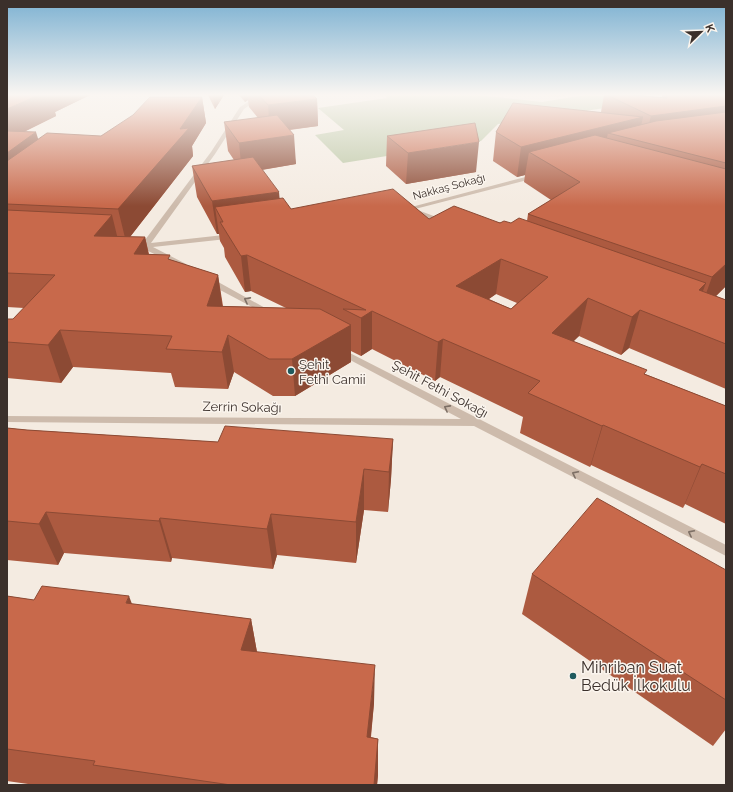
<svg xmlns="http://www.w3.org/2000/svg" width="733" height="792" font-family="Raleway,sans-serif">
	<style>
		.green { fill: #b8c4a0 }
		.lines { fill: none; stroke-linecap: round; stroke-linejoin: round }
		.street { fill: #cdbbac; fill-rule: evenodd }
		.wall { fill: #ac5a40; fill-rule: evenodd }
		.shaded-wall { fill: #8c4a34 }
		.building { fill: #c8694b; stroke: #8c4a34; fill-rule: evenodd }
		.oneway { stroke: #7d6f65 }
		.poi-dot { fill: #1f5a5e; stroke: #fbf5ee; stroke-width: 1.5 }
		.labels { text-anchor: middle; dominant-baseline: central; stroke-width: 3; stroke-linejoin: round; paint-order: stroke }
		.far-street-label { font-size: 11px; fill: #3b302b; stroke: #fbf5ee }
		.poi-label { font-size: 13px; fill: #3b302b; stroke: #fbf5ee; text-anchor: start }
		.street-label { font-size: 13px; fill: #3b302b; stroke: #fbf5ee }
		.near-poi-label { font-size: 16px; fill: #3b302b; stroke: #fbf5ee; text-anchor: start }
	</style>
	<rect width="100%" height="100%" fill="#f4ebe1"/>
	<!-- green -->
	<path class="green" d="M384,95h94l64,7 43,-7 23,1 30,-1 20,5 -160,24 -17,17 -138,22 -28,-28 29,-5 -26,-22 69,-10z"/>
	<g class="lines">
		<!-- street -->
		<path class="street" d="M259,95h5l-20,14 -29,45 -64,89 82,-9 4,2 -1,2 -83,9 33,17v4h-3l-41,-20v-4l69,-92 29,-45z
			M542,95h27l-11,2z
			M537,174l2,1v2l-124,32 32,12v2h-4l-35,-12 -5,1 -3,-2z
			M205,278h6l65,36 -1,2h-6l-64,-34z
			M340,348l386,197v11l-252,-130 -467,-4v-6l454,3 -124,-66 -2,-2 2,-2z"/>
	</g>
	<!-- wall -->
	<path class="wall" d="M7,95h83l-35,17 1,4 -32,16 14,7 63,-3 101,-39 4,26 -14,23 1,10 -63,81h15l4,17 22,6 47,15 5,31 63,2 -35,-17 -6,1 -20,-35 -1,-9 -4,-7 -1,-7h-2l-20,-37 -5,-31 42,-6 -6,-9 -4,-29 34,-4 -9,-11 -1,-7 -3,2 -6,-7h74l4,4 1,27 -28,4 6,34 -34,6 18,29 11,10 138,10 82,4 16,-2 1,-7 23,-14 -27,-18 1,-7 -8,2 -24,-16 3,-29 105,-20 3,-17h29l29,3v-3h64v191l-10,10 10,4v89l-97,-41 -8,7 -42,-19 -6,5 72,33 81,32v118l-41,-20 -2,4 -92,-43 -1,2 -70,-34 3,-16 -83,-40 -5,4 -63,-32 -11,7 -10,-5v11l-56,34h-22l-39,-24 -6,17 -53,-2 -4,-14 -98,-6 -12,16 -54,-5v-59h6l11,-11 -17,-1zM496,294l21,9 -6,6 -22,-10z
		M208,95h16l-9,14z
		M387,136l89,36 -70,12 -20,-18z
		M7,428l20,2 191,12 175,-3 -2,40 -3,33 -24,-2 -8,53 -79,-8 -4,14 -101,-11 -1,4 -107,-9 -6,12 -51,-5z
		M726,570v159l-13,17 -191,-132 10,-40z
		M7,596l27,4 97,4 120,15 6,33 117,51 -3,34 7,2v36l-1,10h-342l-28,-4z"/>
	<!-- shaded-wall -->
	<path class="shaded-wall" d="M39,95h51l-35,17 1,4 -49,24v-31z
		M213,95h11l-9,14z
		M244,95h4v5l-3,2z
		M202,97l4,26 -14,23 1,10 -67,86 -8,-33 62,-80z
		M317,99l1,27 -48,6 -2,-27z
		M726,106v26l-82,10 7,-26z
		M643,117l-5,23 -30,-7 -5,21 -74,-2 -4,23 -8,2 4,-30z
		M36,132l9,29 -38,30v-38z
		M294,135l2,29 -54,9 -3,-30z
		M479,142l-3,30 -70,12 2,-31z
		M279,192l3,33 -67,-18 4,27h-2l-5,-33z
		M112,215l8,33 -26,-12z
		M145,237l7,34 -18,-17z
		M247,255l4,36 -6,1 -4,-36z
		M501,259l-5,35 -43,29 3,-37z
		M726,264v22l-27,27 13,-36z
		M218,275l5,36 -16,-5z
		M706,283l-14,37 7,-30z
		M588,298l-9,38 -35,35 8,-38z
		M640,310l-11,38 -8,7 11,-38z
		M372,311v38l-11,7v-38z
		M351,325v37l-56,34 -3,-37z
		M60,330l13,37 -12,16 -13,-38z
		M228,335l6,37 -6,17 -6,-37z
		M443,339l-3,38 -5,4 3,-39z
		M603,425l-12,40 -1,2 12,-41z
		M393,439l-2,40 -3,33 1,-40z
		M702,464l-17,40 -2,4 17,-41z
		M364,469v41l-8,53v-41z
		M46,512l18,41 -6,12 -19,-41z
		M271,514l6,41 -4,14 -6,-40z
		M160,518l12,40 -1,4 -12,-41z
		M129,596l15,40 -18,-33z
		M251,619l7,39 -17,-8z
		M375,665l-1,38 -7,70v-36z
		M378,739v36l-1,10h-3z"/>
	<!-- building -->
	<path class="building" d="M7,95h32l-32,14z
		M259,95h54l4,4 -49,6z
		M607,95h26l34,3v-3h59v11l-75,10z
		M150,97h52l-22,32 9,-1 -71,81 -111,-5v-43l40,-28 54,3 32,-21z
		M513,103l130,14 -122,30 -25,-15z
		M726,112v51l-118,-30 48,-12z
		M277,115l17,20 -55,8 -15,-21z
		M475,123l4,19 -71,11 -21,-17z
		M7,131l29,1 -29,21z
		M595,135l131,34v95l-14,13 -184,-63 52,-32 -51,-30z
		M253,157l26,35 -67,9 -20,-35z
		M393,189l36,30 25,-13 46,17 4,-2 7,2 8,-5 187,65 -7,7 27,10v44l-86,-34 -8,7 -44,-19 -36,35 95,37 -3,4 82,32v68l-24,-10 -2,3 -97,-42 -1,1 -74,-33 12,-12 -97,-42 -5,3 -66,-31 -11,7 -18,-9 23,1 -119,-55 -6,1 -21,-34h3l-8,-15 68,-9 8,11zM501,259l47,18 -37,32 -55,-23z
		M7,210l105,5 -18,21 51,1 -11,17 36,1 -2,4 50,16 -11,31 113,3 31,16 -59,34h-23l-41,-24 -6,17 -56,-3 6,-13 -112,-6 -12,15 -41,-3v-23h6l42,-44 -48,-2z
		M225,426l168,13 -4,33 -25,-3 -8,53 -85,-8 -4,15 -107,-11 -1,3 -113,-9 -7,12 -32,-3v-93l20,2 191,12z
		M597,498l129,72v130l-194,-126z
		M42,586l87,10 -3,7 125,16 -10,31 134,15 -8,72 11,2 -4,46h-143l-138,-20 2,-4 -88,-12v-153l27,4z"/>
	<!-- one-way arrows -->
	<defs><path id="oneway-chevron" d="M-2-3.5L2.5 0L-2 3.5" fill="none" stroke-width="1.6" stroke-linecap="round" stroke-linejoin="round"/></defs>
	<g class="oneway">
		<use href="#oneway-chevron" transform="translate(247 300) rotate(-152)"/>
		<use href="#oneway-chevron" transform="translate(447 408) rotate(-152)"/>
		<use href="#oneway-chevron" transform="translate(575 474) rotate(-153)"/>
		<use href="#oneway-chevron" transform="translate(691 533) rotate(-153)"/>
	</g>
	<!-- sky -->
	<linearGradient id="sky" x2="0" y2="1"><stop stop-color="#7eb2d2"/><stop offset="0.46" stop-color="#faf6f2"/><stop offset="1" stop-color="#faf6f2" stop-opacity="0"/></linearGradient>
	<rect width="733" height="206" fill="url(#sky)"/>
	<!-- markers -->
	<g class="poi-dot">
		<circle cx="291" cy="371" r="4"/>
		<circle cx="573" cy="676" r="4"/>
	</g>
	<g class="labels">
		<!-- far-street labels -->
		<g class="far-street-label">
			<text transform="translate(449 187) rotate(-15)">Nakkaş Sokağı</text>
		</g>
		<!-- poi labels -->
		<g class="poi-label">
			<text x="299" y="364">Şehit<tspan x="299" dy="15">Fethi Camii</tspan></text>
		</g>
		<!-- street labels -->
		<g class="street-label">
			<text transform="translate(440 389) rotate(28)">Şehit Fethi Sokağı</text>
			<text transform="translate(242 407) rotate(1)">Zerrin Sokağı</text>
		</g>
		<!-- near-poi labels -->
		<g class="near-poi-label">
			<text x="581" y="667">Mihriban Suat<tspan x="581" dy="18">Bedük İlkokulu</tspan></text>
		</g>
	</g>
	<!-- border -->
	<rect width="733" height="792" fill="none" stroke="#3b302b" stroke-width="16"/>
	<!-- north arrow -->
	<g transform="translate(701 32) rotate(67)" stroke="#fbf5ee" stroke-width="3" paint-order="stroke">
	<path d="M0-3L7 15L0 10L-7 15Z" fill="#3b302b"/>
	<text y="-6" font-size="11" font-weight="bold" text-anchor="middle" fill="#3b302b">K</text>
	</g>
</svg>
